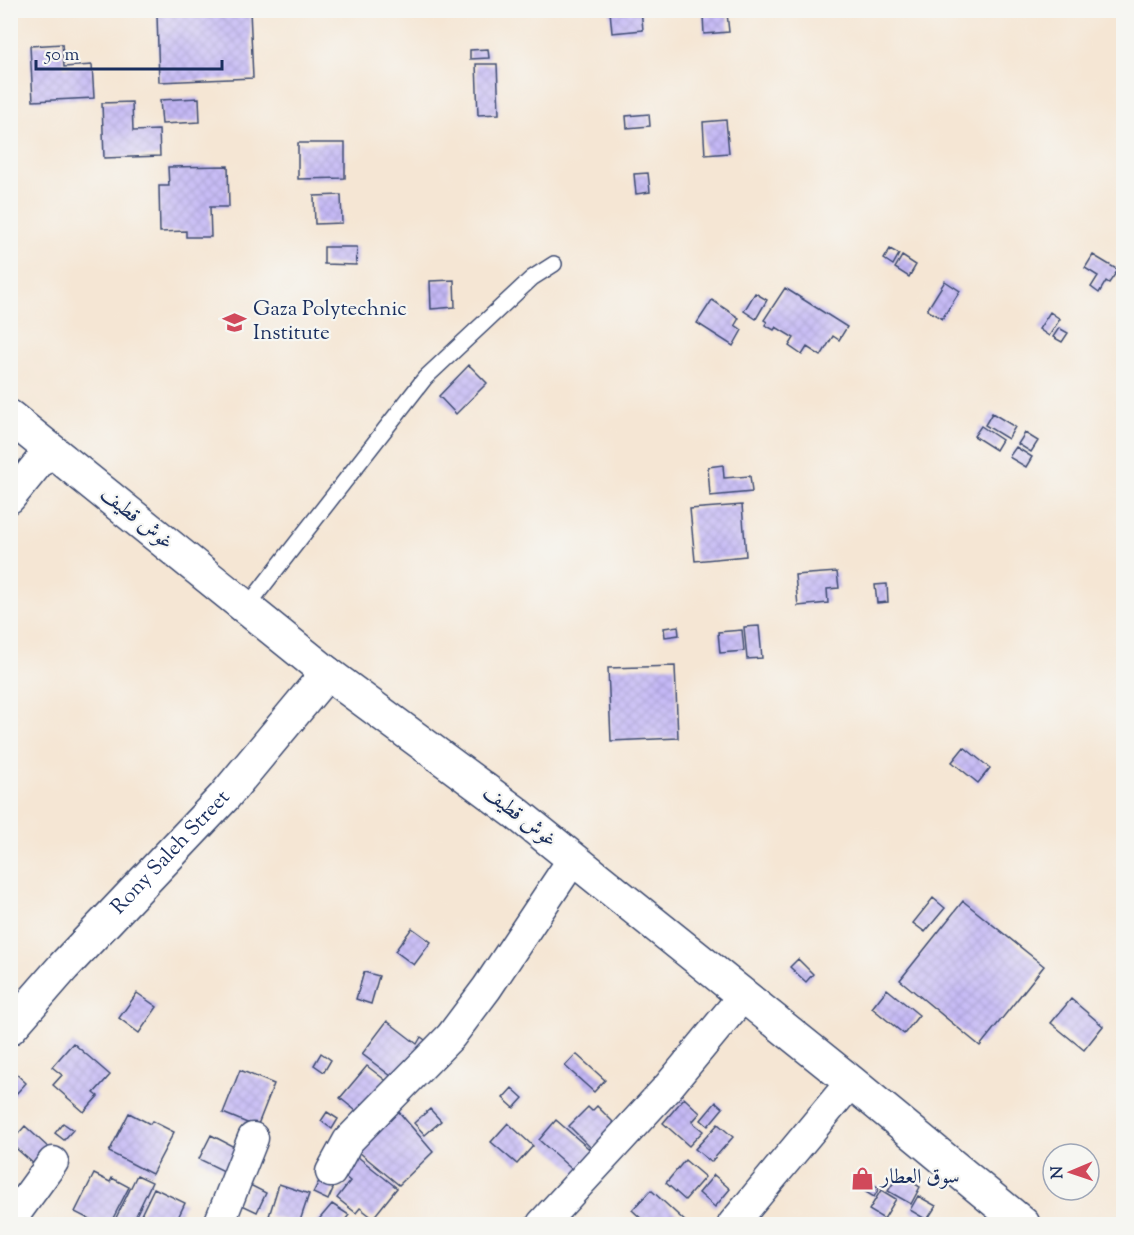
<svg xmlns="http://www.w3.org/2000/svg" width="1134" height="1235" font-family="'Sorts Mill Goudy',Amiri,serif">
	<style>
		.building { fill: url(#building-cross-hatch) }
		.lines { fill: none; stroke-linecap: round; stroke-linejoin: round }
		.service-casing { stroke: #3c4a70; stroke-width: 18 }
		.minor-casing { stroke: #3c4a70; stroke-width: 33 }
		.tertiary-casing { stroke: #3c4a70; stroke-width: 36 }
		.secondary-casing { stroke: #3c4a70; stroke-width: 36 }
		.service { stroke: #fff; stroke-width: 15 }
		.minor { stroke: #fff; stroke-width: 30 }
		.tertiary { stroke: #fff; stroke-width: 33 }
		.secondary { stroke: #fff; stroke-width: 33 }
		.labels { text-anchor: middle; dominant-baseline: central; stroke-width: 4.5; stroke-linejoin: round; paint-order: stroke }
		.poi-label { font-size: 21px; fill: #1b2f5e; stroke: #f6f6f2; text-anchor: start }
		.street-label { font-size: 21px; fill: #1b2f5e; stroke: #f6f6f2 }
	</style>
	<defs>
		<pattern id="building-cross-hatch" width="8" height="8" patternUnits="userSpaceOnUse" patternTransform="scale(1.5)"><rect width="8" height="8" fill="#c4b8f5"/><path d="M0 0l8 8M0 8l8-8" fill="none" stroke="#a89ed4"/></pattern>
	</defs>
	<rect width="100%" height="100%" fill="#f6f6f2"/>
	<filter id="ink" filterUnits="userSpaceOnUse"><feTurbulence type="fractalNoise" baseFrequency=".0167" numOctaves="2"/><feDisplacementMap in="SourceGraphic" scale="12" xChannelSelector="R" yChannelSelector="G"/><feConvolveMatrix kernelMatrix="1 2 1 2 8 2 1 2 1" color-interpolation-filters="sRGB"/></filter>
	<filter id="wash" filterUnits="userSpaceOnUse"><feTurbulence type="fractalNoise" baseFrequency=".008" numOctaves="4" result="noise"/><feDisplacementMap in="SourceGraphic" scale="24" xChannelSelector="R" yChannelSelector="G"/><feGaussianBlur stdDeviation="1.35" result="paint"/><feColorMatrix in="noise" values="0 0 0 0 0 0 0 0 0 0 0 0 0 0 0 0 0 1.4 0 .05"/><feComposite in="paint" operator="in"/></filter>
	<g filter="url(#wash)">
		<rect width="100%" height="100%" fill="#f5e6d4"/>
		<g id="blocks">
			<!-- building -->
			<path class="building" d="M250,10l3,68 -94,4 -2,-68z
				M641,10l2,20 -31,3 -2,-22z
				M727,13l2,19 -25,2 -1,-19z
				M62,44l2,23 28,-2 2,33 -61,3 -3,-55z
				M488,49l1,9 -19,1v-9z
				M476,64h21l2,50 -21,1z
				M199,98l1,24 -38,2 -2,-24z
				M132,102l1,29 26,-1 1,26 -56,2 -2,-55z
				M649,114l1,12 -23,2 -1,-12z
				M726,120l3,33 -24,2 -2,-33z
				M298,143h47v35l-47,1z
				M228,166l1,41h-19l1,30h-25v-6l-26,1 -1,-46h10l-1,-19z
				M648,173l2,19 -14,2 -2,-20z
				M341,195l1,28 -27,1 -1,-28z
				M324,247h33l-1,18 -32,-1z
				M890,249l9,5 -6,11 -9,-6z
				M1093,255l25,15 -9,13 -3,-2 -7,12 -8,-6 7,-11 -13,-8z
				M902,256l14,9 -7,12 -14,-9z
				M454,280l1,27 -24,2 -1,-28z
				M945,281l15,10 -18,28 -15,-9z
				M785,288l62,39 -8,13 -6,-4 -12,20 -14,-9 -5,8 -13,-9 5,-8 -18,-11 -2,3 -9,-5 2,-3 -3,-2z
				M755,293l12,7 -11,19 -12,-8z
				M712,300l27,18 -4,7 7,5 -9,16 -36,-23z
				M1050,312l10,7 -11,17 -10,-7z
				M1059,328l9,5 -6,9 -9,-5z
				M469,365l18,18 -31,31 -17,-18z
				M992,413l23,14 -7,12 -23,-14z
				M981,426l21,14 -6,10 -22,-14z
				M1025,433l13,8 -7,11 -13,-8z
				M1016,447l16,10 -6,10 -17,-10z
				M723,465l1,13 26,-2 2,16 -42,4 -2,-29z
				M742,505l4,51 -51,5 -5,-52z
				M837,572l2,16 -12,1 1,14 -30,3 -3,-31z
				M887,584l1,18 -11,1 -2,-18z
				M678,626l1,9 -14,2 -1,-9z
				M759,626l3,32 -15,1 -3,-32z
				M742,630l2,21 -24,2 -2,-21z
				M675,666l3,72 -67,3 -3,-73z
				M964,747l26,21 -12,15 -26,-21z
				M933,898l12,10 -20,24 -12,-9z
				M963,901l81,65 -64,80 -80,-66z
				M412,928l19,14 -17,23 -19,-14z
				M798,959l15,15 -7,8 -16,-15z
				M364,972l15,4 -8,28 -15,-5z
				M887,989l32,26 -15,19 -32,-26z
				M137,993l20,14 -18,26 -20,-15z
				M1071,999l32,27 -19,24 -33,-27z
				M387,1021l30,23 4,-7 11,8 -37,34 -33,-25z
				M73,1043l37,32 -16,18 4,3 -14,16 -31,-27 9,-10 -10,-8z
				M321,1053l10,7 -7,12 -10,-7z
				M576,1054l29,26 -11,12 -29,-26z
				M367,1066l26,20 -27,33 -26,-21z
				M10,1068l16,15 -11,12 -5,-4z
				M240,1070l34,14 -17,43 -34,-14z
				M512,1088l11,10 -9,10 -11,-10z
				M684,1098l16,15 -8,9 11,9 -14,15 -26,-23z
				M716,1102l7,6 -15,18 -7,-6z
				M393,1105l40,47 -34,33 -45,-37z
				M597,1106l20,20 -24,24 -24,-24 19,-19 4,4z
				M430,1109l11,12 -16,14 -11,-12z
				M327,1112l11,7 -6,10 -11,-8z
				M129,1113l21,11 2,-3 22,11 -22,42 -43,-22z
				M556,1120l39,34 -18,20 -38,-34z
				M63,1123l10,7 -9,10 -9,-7z
				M508,1123l25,23 -16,18 -26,-22z
				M718,1124l15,13 -22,25 -16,-13z
				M25,1126l25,23 -15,16 -25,-22z
				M211,1135l29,15 -12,23 -29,-14z
				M353,1153l44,35 -24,30 -13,-10 -4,5 -19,-15 13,-17 -12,-10z
				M685,1160l20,17 -20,23 -19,-17z
				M94,1174l16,8 2,-4 17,9 -19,37h-21l2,-4 -16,-8z
				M899,1174l21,13 -9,17 -23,-13z
				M137,1175l15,7 -20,42h-19z
				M322,1175l14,7 -8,18 -15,-7z
				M714,1175l16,14 -15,18 -16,-14z
				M870,1182l9,6 -5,9 -10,-6z
				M279,1184l30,10 -10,30 -30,-8z
				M250,1185l16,8 -9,19 -17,-8z
				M154,1188l31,15 -10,21h-20l-15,-7z
				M651,1190l37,34h-41l-15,-14z
				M881,1190l15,9 -12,20 -15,-9z
				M918,1196l18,10 -9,14 -17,-10z
				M332,1204l17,11 -7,9h-27z
				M568,1218l8,6h-13z"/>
		</g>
	</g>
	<g filter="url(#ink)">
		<use href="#blocks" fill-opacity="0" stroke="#3c4a70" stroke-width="1.5"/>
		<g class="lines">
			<defs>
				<path id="service" d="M246,608l179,-230 107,-100 22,-14"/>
				<path id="minor" d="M10,498l40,-49
					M331,1172l17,-31 103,-105 36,-48 86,-129
					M10,1221l43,-59
					M219,1224l34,-86
					M542,1224l126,-137 75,-91
					M733,1224l118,-142"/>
				<g id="tertiary">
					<path id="s1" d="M10,1028l54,-62 160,-169 103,-124"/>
				</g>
				<path id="secondary" d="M10,417l317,256 188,139 336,270 172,142"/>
			</defs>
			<!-- service casing -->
			<use href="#service" class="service-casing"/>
			<!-- minor casing -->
			<use href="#minor" class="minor-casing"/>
			<!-- tertiary casing -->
			<use href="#tertiary" class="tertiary-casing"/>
			<!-- secondary casing -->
			<use href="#secondary" class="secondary-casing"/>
			<!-- service -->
			<use href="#service" class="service"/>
			<!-- minor -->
			<use href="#minor" class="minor"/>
			<!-- tertiary -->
			<use href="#tertiary" class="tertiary"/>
			<!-- secondary -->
			<use href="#secondary" class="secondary"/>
		</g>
	</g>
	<!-- icons -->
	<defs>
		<symbol id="university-bare" viewBox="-9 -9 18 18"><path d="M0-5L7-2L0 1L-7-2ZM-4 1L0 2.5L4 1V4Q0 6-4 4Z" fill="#d1495b" stroke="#f6f6f2" stroke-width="2.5" paint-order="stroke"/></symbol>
		<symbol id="shop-bare" viewBox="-9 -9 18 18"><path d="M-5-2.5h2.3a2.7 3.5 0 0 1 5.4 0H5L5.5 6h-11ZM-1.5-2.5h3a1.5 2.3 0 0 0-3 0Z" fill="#d1495b" stroke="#f6f6f2" stroke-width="2.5" paint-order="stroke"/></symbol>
	</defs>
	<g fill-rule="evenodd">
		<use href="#university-bare" x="218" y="306" width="33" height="33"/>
		<use href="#shop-bare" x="846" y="1162" width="33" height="33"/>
	</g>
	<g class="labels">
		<!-- poi labels -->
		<g class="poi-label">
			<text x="253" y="310">Gaza Polytechnic<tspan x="253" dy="24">Institute</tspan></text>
			<text x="881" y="1178">سوق العطار</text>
		</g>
		<!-- street labels -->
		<g class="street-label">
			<text transform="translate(136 519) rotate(39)">غوش قطيف</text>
			<text transform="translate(519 817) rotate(38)">غوش قطيف</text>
			<text stroke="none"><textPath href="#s1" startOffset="238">Rony Saleh Street</textPath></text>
		</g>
	</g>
	<!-- margin -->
	<rect width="1134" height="1235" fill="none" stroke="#f6f6f2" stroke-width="36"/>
	<!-- north arrow -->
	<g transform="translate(1071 1172) rotate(268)"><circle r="28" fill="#f6f6f2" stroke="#9ea6b7" stroke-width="1.5"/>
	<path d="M0-4.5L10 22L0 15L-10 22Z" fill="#d1495b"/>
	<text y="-9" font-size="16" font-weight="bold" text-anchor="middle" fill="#1b2f5e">N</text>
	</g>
	<!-- scale -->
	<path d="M36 60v9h186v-9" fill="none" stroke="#1b2f5e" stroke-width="3"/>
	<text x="45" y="60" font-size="18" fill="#1b2f5e" stroke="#f6f6f2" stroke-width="4.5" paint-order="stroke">50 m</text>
</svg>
